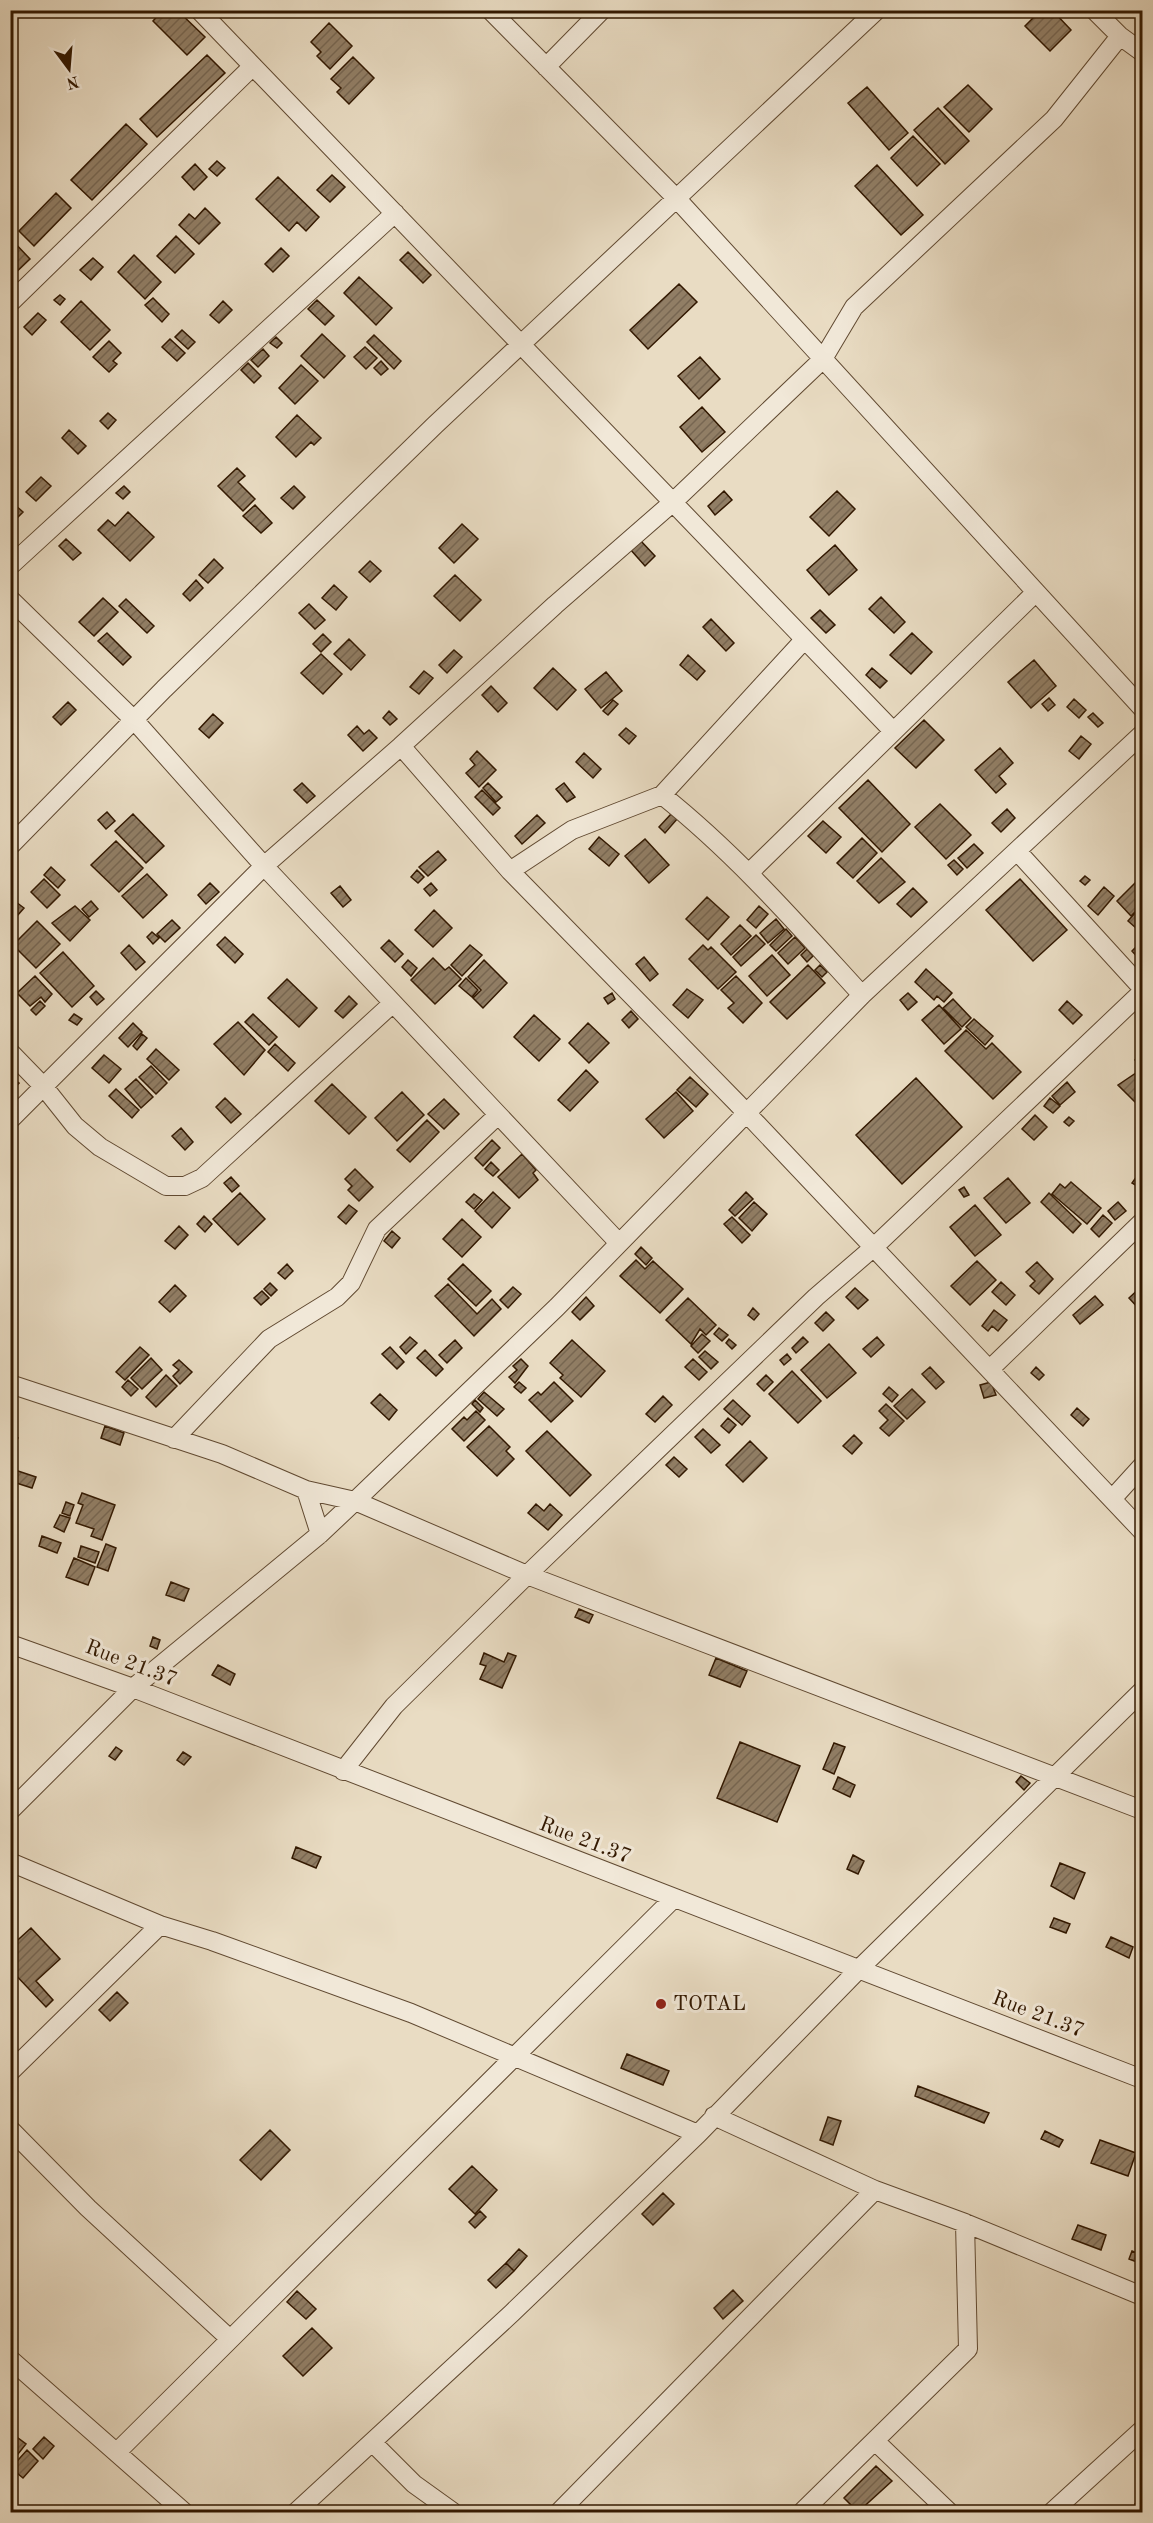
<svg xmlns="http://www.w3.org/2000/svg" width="1153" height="2523" font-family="'Old Standard TT',serif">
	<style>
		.building { fill: url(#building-hatch); stroke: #321800; stroke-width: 1.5 }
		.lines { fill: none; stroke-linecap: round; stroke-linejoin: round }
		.minor-casing { stroke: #604931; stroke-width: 20 }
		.minor { stroke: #f1e8d8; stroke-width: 18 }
		.poi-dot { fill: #8f2418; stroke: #f1e8d8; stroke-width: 2 }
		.labels { text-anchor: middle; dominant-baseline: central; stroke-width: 6; stroke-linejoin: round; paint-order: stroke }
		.street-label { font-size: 21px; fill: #321800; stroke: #f1e8d8 }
		.poi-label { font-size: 21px; fill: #321800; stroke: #f1e8d8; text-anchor: start }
	</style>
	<defs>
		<pattern id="building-hatch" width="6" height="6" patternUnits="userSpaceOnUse" patternTransform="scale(1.5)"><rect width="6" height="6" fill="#917e65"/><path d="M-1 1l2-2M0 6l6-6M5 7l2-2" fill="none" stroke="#776651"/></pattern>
	</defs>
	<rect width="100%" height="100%" fill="#e9dcc3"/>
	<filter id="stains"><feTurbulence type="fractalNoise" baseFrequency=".00333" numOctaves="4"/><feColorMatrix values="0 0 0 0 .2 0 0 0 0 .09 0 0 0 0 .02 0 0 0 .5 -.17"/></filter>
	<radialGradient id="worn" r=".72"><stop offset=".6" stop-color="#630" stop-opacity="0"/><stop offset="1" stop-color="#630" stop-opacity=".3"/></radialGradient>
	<!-- building -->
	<path class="building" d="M163,10h14l28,27 -18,18 -34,-34z
		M1041,10h11l19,20 -21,21 -25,-25z
		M329,23l23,23 -22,23 -13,-13 4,-4 -10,-10z
		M207,55l18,18 -68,64 -17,-18z
		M353,57l21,21 -25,26 -12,-12 4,-4 -10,-9z
		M968,85l24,24 -23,23 -25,-25z
		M867,87l41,46 -19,17 -41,-47z
		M938,108l31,33 -24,23 -31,-34z
		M126,124l21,20 -55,56 -21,-20z
		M913,136l27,28 -23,22 -26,-28z
		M217,161l8,7 -8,8 -8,-7z
		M195,164l12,13 -13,13 -12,-13z
		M877,165l46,50 -22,20 -46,-49z
		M332,175l13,12 -15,15 -13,-12z
		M278,177l41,40 -13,14 -9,-9 -8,9 -33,-32z
		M56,193l15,15 -37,38 -15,-15z
		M205,208l15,15 -21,21 -20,-19 10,-11 6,5z
		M176,236l18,18 -19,19 -18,-17z
		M11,239l19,20 -20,19v-38z
		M281,248l8,8 -16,16 -8,-8z
		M408,252l23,23 -8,8 -23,-23z
		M134,255l27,27 -16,17 -27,-27z
		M93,258l10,9 -12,13 -11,-10z
		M359,277l33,31 -16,17 -32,-32z
		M679,284l18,18 -49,47 -18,-19z
		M60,295l5,4 -5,6 -6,-5z
		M153,298l16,16 -7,8 -17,-17z
		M317,300l17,16 -9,9 -17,-16z
		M81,301l29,29 -20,20 -29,-28z
		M223,301l9,9 -13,13 -9,-8z
		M38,313l8,7 -14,15 -8,-8z
		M182,330l13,12 -7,7 -13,-12z
		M322,334l23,22 -21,22 -23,-22z
		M374,335l27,26 -7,8 -27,-27z
		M276,337l6,6 -5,5 -7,-5z
		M170,339l15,14 -8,8 -15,-14z
		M109,341l12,12 -8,8 4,3 -8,8 -16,-15z
		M365,347l12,11 -11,11 -12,-12z
		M263,349l6,7 -11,11 -7,-7z
		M700,357l20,22 -21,20 -21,-23z
		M381,361l7,8 -7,6 -7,-7z
		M248,363l13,13 -7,7 -13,-13z
		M301,365l17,16 -23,23 -16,-16z
		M702,407l23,25 -23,20 -22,-25z
		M108,413l8,7 -8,9 -8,-8z
		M297,415l24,23 -7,7 -3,-3 -15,15 -20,-20z
		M69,430l17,16 -8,8 -16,-16z
		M237,468l8,8 -7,6 17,17 -12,12 -25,-25z
		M41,477l10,9 -15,15 -10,-9z
		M124,486l6,6 -7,7 -7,-6z
		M294,486l11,11 -12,12 -12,-11z
		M724,491l8,9 -17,15 -7,-9z
		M837,491l18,18 -26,27 -19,-19z
		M15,505l8,7 -12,12 -1,-14z
		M255,505l17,18 -11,10 -18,-17z
		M128,512l26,25 -24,24 -32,-31 10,-10 7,6z
		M462,524l16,15 -24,24 -15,-15z
		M66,539l15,14 -8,7 -14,-14z
		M640,540l15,16 -10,10 -15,-17z
		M835,545l22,25 -28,25 -22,-25z
		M214,559l9,9 -15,15 -9,-8z
		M370,561l11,10 -11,11 -11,-10z
		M455,575l26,25 -21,21 -26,-25z
		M196,580l7,8 -13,13 -7,-7z
		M334,585l13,12 -11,13 -14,-12z
		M881,597l24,25 -11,11 -25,-24z
		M103,598l15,14 -24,24 -15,-14z
		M126,599l28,27 -7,7 -28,-27z
		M309,604l16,16 -10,9 -16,-16z
		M820,610l15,15 -9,8 -15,-15z
		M711,619l23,24 -8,8 -23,-24z
		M107,633l24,24 -8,8 -25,-24z
		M912,633l20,19 -21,22 -21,-19z
		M323,634l8,8 -10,10 -8,-8z
		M349,639l16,16 -14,15 -17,-16z
		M454,650l8,7 -15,16 -8,-8z
		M321,654l21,20 -19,20 -22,-21z
		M688,655l17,16 -8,9 -17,-15z
		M1034,660l22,26 -25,22 -23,-26z
		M553,668l23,22 -19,20 -23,-22z
		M872,668l15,13 -7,7 -14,-13z
		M424,671l9,7 -14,16 -9,-7z
		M606,672l16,19 -21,17 -16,-19z
		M491,686l16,17 -9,9 -16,-17z
		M1049,698l6,7 -7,6 -6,-7z
		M1074,699l12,11 -7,8 -12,-11z
		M613,700l5,4 -10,11 -5,-4z
		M68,702l8,8 -15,15 -8,-8z
		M389,711l8,8 -7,6 -7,-7z
		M1093,713l10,10 -5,4 -10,-10z
		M213,714l10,9 -14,15 -10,-9z
		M924,720l20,20 -28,28 -21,-20z
		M357,726l7,8 5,-4 8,8 -14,13 -15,-16z
		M626,728l10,8 -7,8 -10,-9z
		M1081,736l10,8 -12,15 -10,-8z
		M1000,748l13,15 -14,13 7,8 -10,9 -21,-23z
		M477,751l19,19 -17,17 -13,-14 9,-8 -5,-6z
		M584,753l17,16 -8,9 -17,-16z
		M868,780l42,44 -28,28 -43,-44z
		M302,783l13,13 -8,7 -13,-13z
		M488,783l14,14 -6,5 -13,-14z
		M564,783l11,14 -8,5 -11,-13z
		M482,790l18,18 -7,7 -18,-18z
		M940,804l31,31 -25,24 -31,-32z
		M1007,809l8,9 -14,14 -9,-9z
		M107,812l8,9 -9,8 -8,-9z
		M133,814l31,32 -18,17 -31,-32z
		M671,814l6,5 -12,14 -6,-6z
		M537,815l8,8 -23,21 -7,-8z
		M823,821l18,16 -15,16 -18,-17z
		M599,837l20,17 -10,12 -20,-17z
		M862,838l15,15 -24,25 -16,-15z
		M645,839l24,26 -20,18 -24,-27z
		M116,841l27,27 -24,24 -28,-27z
		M974,844l9,9 -16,15 -9,-10z
		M438,851l8,9 -18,16 -9,-9z
		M881,858l24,24 -26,21 -22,-22z
		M954,860l9,9 -6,6 -9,-10z
		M51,867l14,13 -7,8 -14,-13z
		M417,870l7,7 -6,6 -7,-6z
		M147,874l20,21 -24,23 -21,-22z
		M1085,876l5,4 -5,5 -5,-4z
		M1142,876v29l-11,11 -14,-15z
		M44,879l16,16 -13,13 -16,-16z
		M1020,879l47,51 -34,31 -47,-51z
		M210,883l9,9 -13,12 -8,-9z
		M431,883l6,7 -7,6 -6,-7z
		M340,886l11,14 -8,7 -12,-14z
		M1104,887l10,9 -16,19 -10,-9z
		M913,888l14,14 -16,15 -14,-13z
		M707,897l22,20 -21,23 -22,-21z
		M91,901l7,8 -9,8 -7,-8z
		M16,902l8,6 -7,8 -7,-5z
		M1142,905v16l-6,7 -8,-7z
		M75,906l15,14 -20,21 -18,-18z
		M759,906l9,8 -12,14 -9,-8z
		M434,910l18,18 -19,19 -18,-17z
		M776,919l8,10 -16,14 -8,-10z
		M172,920l8,8 -15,14 -8,-8z
		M37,921l23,23 -24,24 -23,-23z
		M740,925l11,11 -20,19 -10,-11z
		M786,929l6,7 -16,15 -6,-6z
		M152,932l7,6 -6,6 -6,-7z
		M756,935l9,9 -24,22 -8,-9z
		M225,937l18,17 -8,9 -18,-18z
		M795,937l10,11 -17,16 -10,-11z
		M389,940l14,14 -8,8 -14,-14z
		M1142,941v21l-10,-11z
		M129,945l16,17 -9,8 -15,-17z
		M470,945l12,10 -20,21 -11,-11z
		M703,945l5,5 3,-3 25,25 -18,17 -29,-30z
		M807,949l6,7 -6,6 -6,-7z
		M63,952l31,34 -22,21 -32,-34z
		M772,955l18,20 -23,21 -18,-20z
		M644,957l14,17 -8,7 -14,-17z
		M433,958l12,12 4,-3 12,12 -26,25 -24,-24z
		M408,960l9,8 -6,8 -9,-9z
		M484,960l23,23 -24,25 -10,-10 8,-8 -13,-13z
		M808,965l17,18 -38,36 -17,-17z
		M820,965l7,7 -5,5 -7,-7z
		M926,969l26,24 -8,9 -7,-6 -3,4 -19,-18z
		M35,976l17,18 -7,8 -4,-5 -11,9 -13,-13z
		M736,976l26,27 -19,20 -15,-15 6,-5 -13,-13z
		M466,978l12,12 -6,7 -13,-11z
		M287,979l30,29 -18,19 -31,-29z
		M687,989l16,11 -15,18 -15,-13z
		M96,991l8,8 -7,6 -7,-8z
		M612,993l3,6 -7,5 -4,-6z
		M908,993l9,9 -9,8 -8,-10z
		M349,996l8,8 -14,14 -8,-7z
		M953,999l18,19 -9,9 -19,-19z
		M40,1001l5,5 -9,9 -5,-5z
		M1067,1001l15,14 -9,9 -14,-14z
		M939,1005l22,24 -17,15 -22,-24z
		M631,1011l7,8 -9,9 -7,-8z
		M74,1014l8,5 -5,6 -8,-5z
		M253,1014l24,23 -8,8 -24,-23z
		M534,1015l26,24 -21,22 -25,-24z
		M974,1019l19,17 -8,9 -19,-18z
		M238,1022l27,28 -21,25 -30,-31z
		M133,1023l9,9 -14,15 -9,-9z
		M588,1023l21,20 -20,20 -20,-20z
		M966,1030l20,19 6,-6 29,29 -28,27 -48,-48z
		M142,1034l5,4 -10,12 -4,-4z
		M275,1044l20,19 -7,8 -20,-19z
		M156,1049l23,21 -10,10 -22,-21z
		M1142,1052v14l-7,-6z
		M104,1055l17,14 -12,14 -17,-15z
		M151,1066l16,17 -11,11 -17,-17z
		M586,1070l12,12 -28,29 -12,-11z
		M1136,1073l6,6v18l-6,6 -18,-18z
		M10,1076l9,7 -9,10z
		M690,1077l18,17 -12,13 -19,-17z
		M916,1078l46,49 -60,57 -46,-49z
		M136,1079l17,18 -12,11 -16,-19z
		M1067,1082l8,10 -15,13 -8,-9z
		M332,1084l34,33 -17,17 -34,-33z
		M116,1089l23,21 -7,8 -23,-22z
		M402,1092l22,23 -27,26 -22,-23z
		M676,1092l17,19 -29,27 -18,-19z
		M225,1098l16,16 -10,9 -15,-16z
		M1050,1098l10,8 -7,7 -9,-7z
		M444,1099l15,15 -15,15 -16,-15z
		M1035,1115l12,12 -13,13 -12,-11z
		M1069,1117l5,4 -5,5 -5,-4z
		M427,1120l12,12 -29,30 -13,-12z
		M181,1128l12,14 -8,8 -13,-14z
		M492,1140l8,8 -17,18 -8,-8z
		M522,1154l14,16 -3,3 5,7 -19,18 -21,-21z
		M491,1162l8,8 -6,6 -8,-7z
		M355,1169l18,18 -14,14 -11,-11 4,-4 -7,-7z
		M1137,1176l4,3 -4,7 -5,-3z
		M231,1177l8,9 -7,6 -8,-9z
		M1008,1178l22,25 -24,20 -22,-25z
		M1071,1182l30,26 -14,16 -35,-30 8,-10 5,4z
		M964,1187l5,8 -5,2 -5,-7z
		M493,1192l17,16 -18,20 -17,-17z
		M746,1192l7,7 -18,17 -6,-6z
		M240,1193l25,26 -27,26 -25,-26z
		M1049,1193l32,31 -8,9 -32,-31z
		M474,1194l8,6 -8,9 -8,-7z
		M754,1202l13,12 -15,17 -13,-13z
		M1118,1202l8,9 -11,9 -7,-9z
		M349,1205l8,6 -11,13 -8,-7z
		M975,1205l26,30 -26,21 -25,-29z
		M1103,1215l9,8 -13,14 -8,-8z
		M204,1216l8,8 -7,8 -8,-8z
		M732,1217l18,18 -8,8 -18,-19z
		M462,1219l19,18 -19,20 -19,-18z
		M179,1226l9,9 -13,14 -10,-8z
		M392,1231l8,7 -8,10 -8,-7z
		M641,1247l11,11 -6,7 -11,-11z
		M636,1260l9,9 8,-8 30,28 -23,24 -40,-37z
		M977,1261l19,19 -26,25 -19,-19z
		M1037,1262l16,17 -14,15 -9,-8 5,-5 -9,-9z
		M287,1264l6,7 -8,8 -7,-6z
		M463,1264l28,27 -15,15 -28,-27z
		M1001,1282l14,13 -9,10 -14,-13z
		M270,1283l7,7 -6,6 -7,-7z
		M448,1284l29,30 15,-15 9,10 -27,27 -39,-40z
		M175,1285l11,11 -16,16 -11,-10z
		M1142,1286v26l-13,-14z
		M513,1287l8,7 -13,14 -8,-8z
		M855,1288l13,12 -10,9 -12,-12z
		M262,1291l7,7 -8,7 -7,-7z
		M1095,1296l8,9 -23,19 -7,-9z
		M586,1297l8,9 -14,14 -8,-8z
		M688,1298l28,27 -10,10 -6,-6 -9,15 -25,-24z
		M753,1308l6,6 -5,6 -6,-5z
		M994,1310l13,10 -9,11 -6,-5 -4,5 -6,-5z
		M826,1312l8,8 -11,11 -8,-8z
		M719,1328l9,7 -6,6 -8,-7z
		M702,1334l8,7 -12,12 -7,-7z
		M410,1337l7,6 -11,11 -6,-7z
		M803,1337l5,5 -12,11 -4,-5z
		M877,1337l7,8 -13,12 -8,-8z
		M729,1339l7,6 -4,4 -6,-6z
		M455,1340l7,8 -15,15 -8,-8z
		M572,1340l33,31 -24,26 -21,-19 3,-3 -13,-12z
		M829,1344l27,29 -29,25 -26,-28z
		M140,1347l9,8 -24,25 -9,-8z
		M390,1347l14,15 -7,7 -15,-15z
		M425,1350l18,19 -7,7 -19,-18z
		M705,1351l13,11 -7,7 -12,-12z
		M787,1354l4,5 -7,6 -4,-5z
		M151,1358l11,12 -20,19 -11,-11z
		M521,1359l7,7 -13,17 -6,-6 8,-7 -4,-4z
		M693,1359l14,13 -8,8 -14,-13z
		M179,1360l13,12 -12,12 -7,-8 6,-6 -6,-5z
		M930,1367l14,15 -8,7 -14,-15z
		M1036,1367l8,8 -5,5 -8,-7z
		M792,1371l29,30 -23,22 -29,-29z
		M166,1375l11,11 -21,21 -10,-10z
		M766,1375l7,7 -9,9 -7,-7z
		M128,1380l10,9 -7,7 -9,-9z
		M519,1382l7,6 -5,5 -7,-6z
		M554,1382l19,19 -22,21 -22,-22 9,-8 3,3z
		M991,1382l5,13 -12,3 -4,-13z
		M889,1387l9,8 -6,7 -9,-8z
		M912,1389l13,13 -18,17 -13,-13z
		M484,1392l20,17 -7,7 -19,-17z
		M380,1394l17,16 -8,10 -18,-17z
		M663,1396l9,9 -17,17 -9,-8z
		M475,1400l8,8 -3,4 -8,-8z
		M733,1400l17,16 -8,9 -18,-16z
		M886,1404l18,17 -15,15 -9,-8 8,-8 -9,-9z
		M1077,1408l12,11 -6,7 -12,-11z
		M476,1411l9,9 -21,21 -12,-12 12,-12 3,3z
		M728,1418l8,7 -7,8 -8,-7z
		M105,1426l19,7 -4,12 -19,-7z
		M489,1426l21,21 -4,4 8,8 -17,17 -30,-29z
		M703,1429l17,16 -9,8 -16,-16z
		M547,1431l44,44 -21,21 -44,-45z
		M10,1435l8,3 -8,17z
		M854,1435l8,8 -10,11 -9,-8z
		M750,1441l17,17 -24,24 -17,-17z
		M674,1457l13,12 -8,8 -13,-12z
		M12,1469l24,8 -4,11 -22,-7z
		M82,1493l33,12 -13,35 -11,-4 3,-7 -18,-6 7,-18 -5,-2z
		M66,1502l8,3 -4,11 -8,-3z
		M536,1504l8,7 6,-7 12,11 -14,15 -20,-17z
		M60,1515l10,3 -6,14 -10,-5z
		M42,1536l19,7 -4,10 -18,-7z
		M106,1544l10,4 -8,23 -11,-4z
		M81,1546l18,6 -4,11 -17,-6z
		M74,1558l21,9 -7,18 -22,-8z
		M171,1582l18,7 -5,12 -18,-6z
		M579,1609l14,6 -4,8 -14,-6z
		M153,1637l7,3 -3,9 -7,-3z
		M484,1653l20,9 4,-9 8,3 -14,32 -22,-9 6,-13 -6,-2z
		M716,1658l31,13 -7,16 -31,-12z
		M218,1665l17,9 -5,11 -18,-10z
		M740,1742l60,24 -23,56 -60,-24z
		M834,1743l11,4 -11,27 -11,-5z
		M116,1747l6,4 -7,9 -6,-4z
		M183,1752l8,5 -7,8 -7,-5z
		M1021,1776l9,7 -6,7 -8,-8z
		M838,1777l17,8 -5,12 -17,-8z
		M296,1847l25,10 -5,11 -24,-10z
		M853,1855l11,6 -6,13 -11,-5z
		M1060,1863l25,10 -11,26 -23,-13z
		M1054,1918l16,6 -4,9 -16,-6z
		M31,1928l29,31 -24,22 17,19 -7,7 -36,-38v-22z
		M1111,1937l22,10 -4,11 -23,-11z
		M117,1992l11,11 -18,18 -11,-11z
		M627,2054l42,17 -6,14 -42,-17z
		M918,2086l71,27 -5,10 -69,-27z
		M828,2117l13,4 -8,24 -13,-5z
		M270,2130l20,20 -29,30 -21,-20z
		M1045,2131l18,9 -4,7 -18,-8z
		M1100,2140l36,13 -8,23 -37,-13z
		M472,2166l25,24 -22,24 -26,-25z
		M663,2193l11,11 -21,21 -11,-11z
		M480,2211l6,6 -11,11 -6,-6z
		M1078,2225l28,10 -5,15 -29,-11z
		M519,2249l8,7 -13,15 -8,-8z
		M1132,2251l10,4v9l-13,-5z
		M506,2263l8,8 -18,17 -8,-8z
		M733,2290l10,11 -20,18 -9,-11z
		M297,2291l19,18 -10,10 -19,-17z
		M312,2328l20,20 -29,28 -20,-20z
		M10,2432l16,12 -16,20z
		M44,2437l10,9 -11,13 -10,-10z
		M27,2450l11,11 -15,17 -12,-10z
		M876,2466l16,15 -34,31 -14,-14z
		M1142,2497v14l-7,-7z"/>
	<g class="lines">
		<defs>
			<path id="minor" d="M199,10l693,720
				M490,10l187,189 465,509
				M1094,10l26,26 22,16
				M546,67l56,-57
				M10,303l243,-237
				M10,566l385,-353
				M10,599l125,122 129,145 137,-120 109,125 227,232 405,428
				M401,746l154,-141 117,-102 151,-144 31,-52 200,-188 66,-83
				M662,795c75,60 136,130 200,200
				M10,846l154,-157 271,-264 442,-415
				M1017,851l125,137
				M510,871l62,-41 90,-35 142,-155
				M750,872l286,-280
				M10,1052l34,35 31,39 25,21 66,39h19l17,-8 191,-175
				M10,1120l254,-254 355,377
				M990,1369l152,-147
				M10,1384l212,70 84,36 14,44
				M174,1439l95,-100 68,-42 14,-14 26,-54 121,-114
				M306,1490l49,11 172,74 615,235
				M1112,1499l30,-33
				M10,1644l123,44 1009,391
				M343,1771l51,-65 133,-131 289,-278 58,-50 268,-255
				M10,1811l123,-123 187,-154 35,-33 202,-194 305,-312 280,-261
				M10,1862l150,63 52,16 199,72 287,121
				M10,2072l150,-147
				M714,2116l161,74 90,33 177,73
				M10,2129l78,79 142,131
				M10,2359l174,153
				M875,2441l74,71
				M372,2442l42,42 39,28
				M117,2452l556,-553
				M296,2512l216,-199 186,-179 161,-165 283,-278
				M559,2512l316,-322
				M802,2512l166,-163 -3,-126
				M1052,2512l90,-82"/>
		</defs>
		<!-- minor casing -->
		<use href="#minor" class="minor-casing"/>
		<!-- minor -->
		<use href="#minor" class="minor"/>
	</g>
	<!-- markers -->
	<circle class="poi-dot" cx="661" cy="2004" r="6"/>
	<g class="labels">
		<!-- street labels -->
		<g class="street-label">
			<text transform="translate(131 1664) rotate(21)">Rue 21.37</text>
			<text transform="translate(585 1841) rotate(21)">Rue 21.37</text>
			<text transform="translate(1038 2015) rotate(21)">Rue 21.37</text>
		</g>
		<!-- poi labels -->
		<g class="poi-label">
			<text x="673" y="2004">TOTAL</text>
		</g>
	</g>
	<!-- margin -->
	<rect width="1153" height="2523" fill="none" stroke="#e9dcc3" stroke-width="36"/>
	<rect x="12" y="12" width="1129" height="2499" fill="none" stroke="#321800" stroke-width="3"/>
	<rect x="18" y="18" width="1117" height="2487" fill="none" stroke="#321800" stroke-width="1.5"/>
	<!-- north arrow -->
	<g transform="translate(69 69) rotate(164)" stroke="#f1e8d8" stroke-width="4.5" paint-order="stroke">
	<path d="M0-4.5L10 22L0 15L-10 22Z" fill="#321800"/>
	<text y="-9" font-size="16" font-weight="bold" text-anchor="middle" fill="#321800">N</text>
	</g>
	<rect width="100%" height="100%" filter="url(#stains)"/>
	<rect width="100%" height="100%" fill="url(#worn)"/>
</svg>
